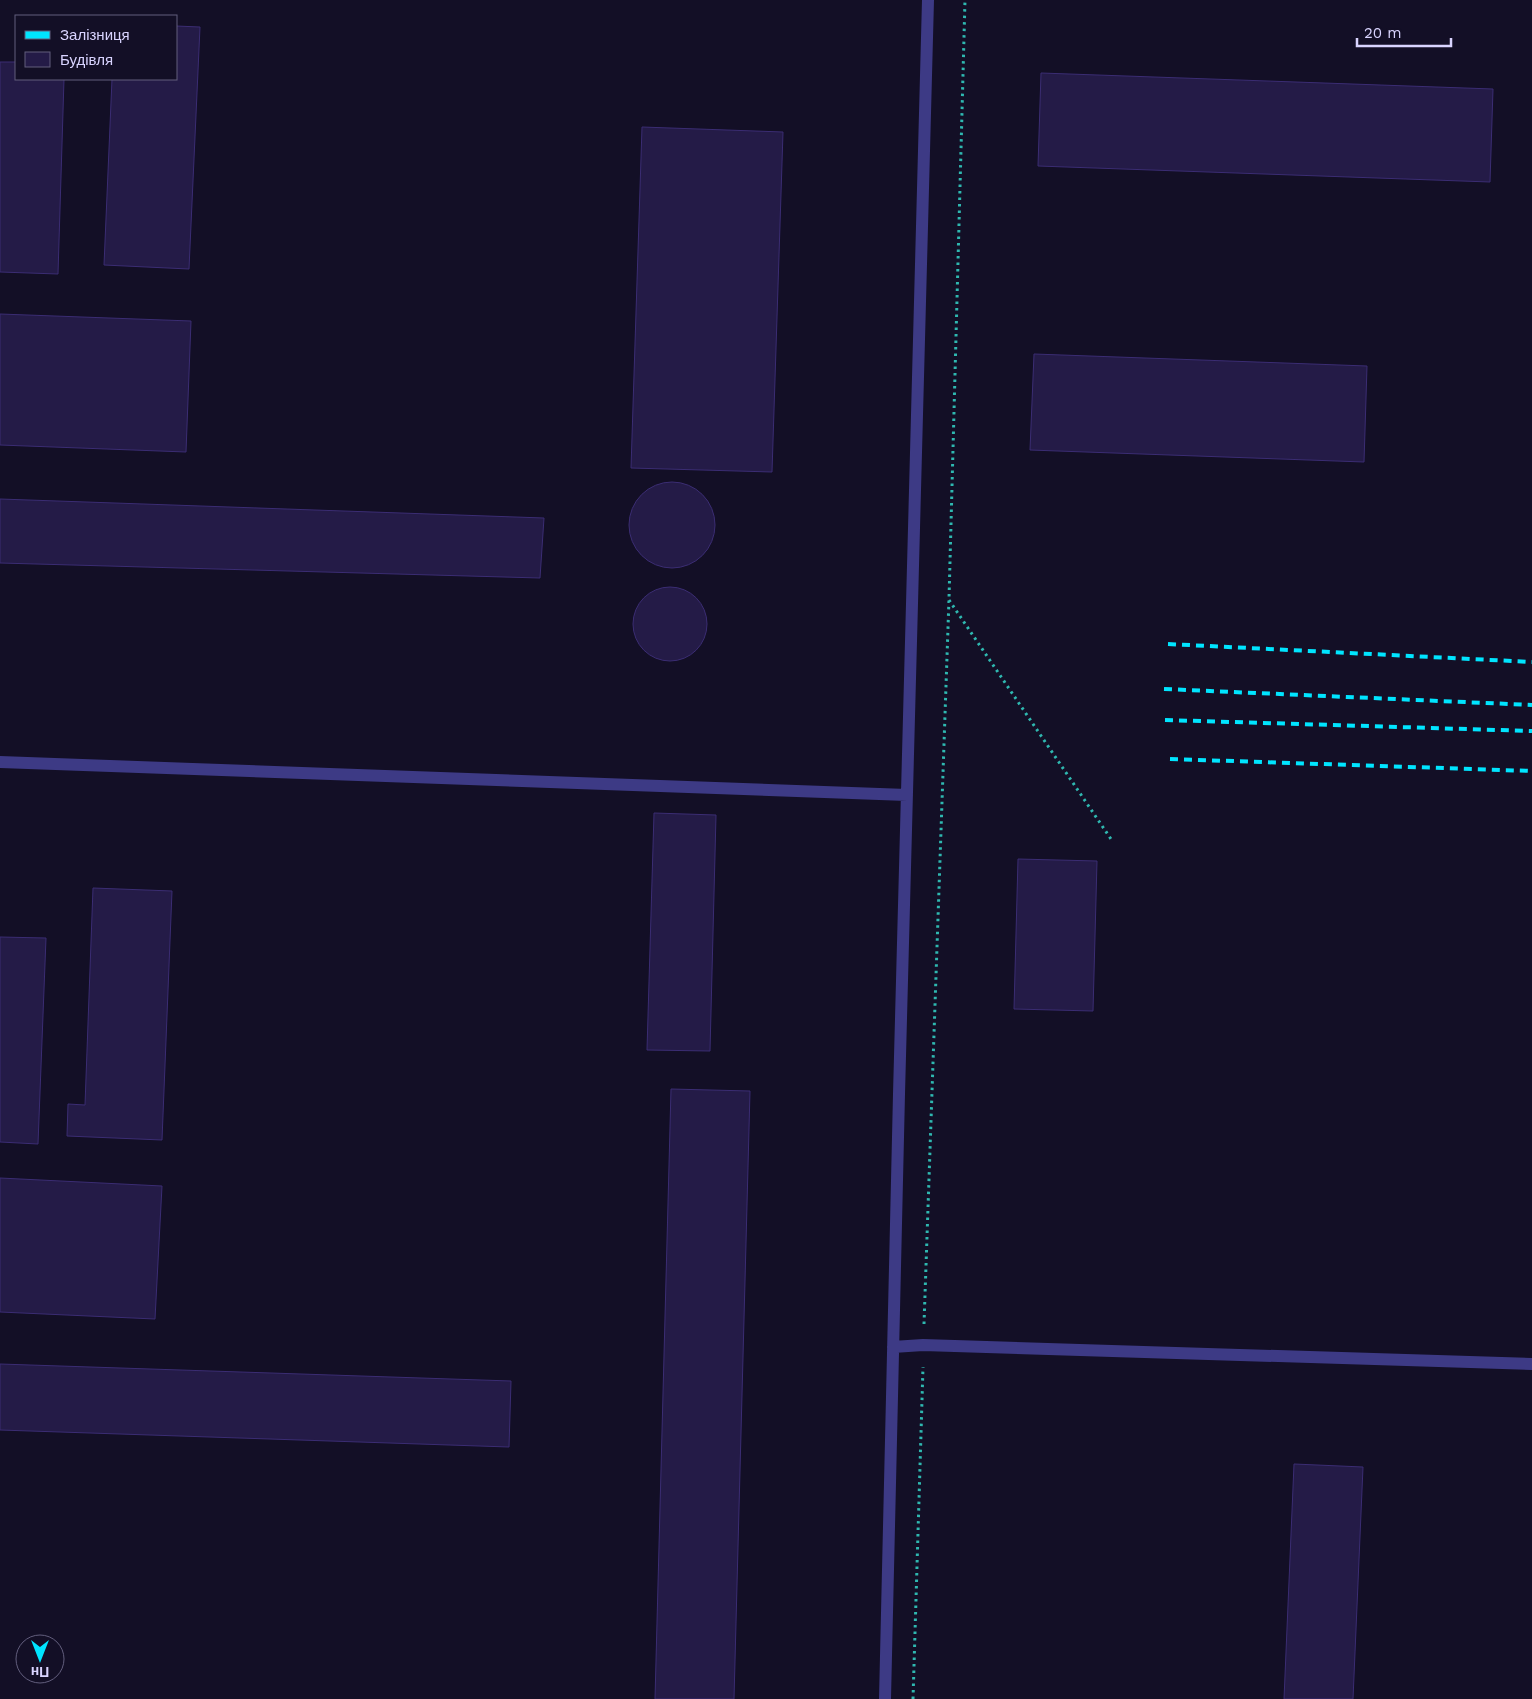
<svg xmlns="http://www.w3.org/2000/svg" width="1532" height="1699" font-family="'Work Sans',sans-serif">
	<style>
		.building { fill: #241b47; stroke: #3b2d73 }
		.lines { fill: none; stroke-linecap: round; stroke-linejoin: round }
		.path { stroke: #2fb8b0; stroke-width: 3; stroke-dasharray: 2.5 4; stroke-linecap: butt }
		.lane { stroke: #3d3a85; stroke-width: 12 }
		.rail { stroke: #00e5ff; stroke-width: 4; stroke-dasharray: 8 6; stroke-linecap: butt }
	</style>
	<rect width="100%" height="100%" fill="#130f26"/>
	<!-- building -->
	<path class="building" d="M176,26l24,1 -11,242 -85,-4 8,-186h64z
		M0,62h16v17h48l-6,195 -58,-2z
		M1041,73l452,16 -3,93 -452,-16z
		M642,127l141,5 -11,340 -141,-4z
		M0,314l191,7 -5,131 -186,-7z
		M1034,354l333,12 -3,96 -334,-12z
		M629 525a43 43 0 1 1 86 0a43 43 0 1 1-86 0Z
		M0,499l544,19 -4,60 -540,-15z
		M633 624a37 37 0 1 1 74 0a37 37 0 1 1-74 0Z
		M654,813l62,2 -6,236 -63,-1z
		M1018,859l79,2 -4,150 -79,-2z
		M93,888l79,3 -10,249 -95,-4 1,-32 17,1z
		M0,937l46,1 -8,206 -38,-2z
		M671,1089l79,2 -16,608h-79z
		M0,1178l162,8 -7,133 -155,-7z
		M0,1364l511,17 -2,66 -509,-17z
		M1294,1464l69,3 -10,232h-69z"/>
	<g class="lines">
		<!-- path -->
		<path class="path" d="M949,600l164,242
			M924,1324l25,-725 16,-599
			M913,1699l10,-332"/>
		<!-- lane -->
		<path class="lane" d="M0,762l907,33
			M893,1347l30,-2 609,19
			M885,1699l14,-605 29,-1094"/>
		<!-- rail -->
		<path class="rail" d="M1168,644l364,18
			M1164,689l368,16
			M1165,720l367,11
			M1170,759l362,12"/>
	</g>
	<!-- legend -->
	<rect x="15" y="15" width="162" height="65" fill="#130f26" stroke="#625e7d"/>
	<rect x="25" y="31" width="25" height="8" fill="#00e5ff" stroke="#625e7d"/>
	<text x="60" y="40" font-size="15" fill="#d9d4ff">Залізниця</text>
	<rect x="25" y="52" width="25" height="15" fill="#241b47" stroke="#625e7d"/>
	<text x="60" y="65" font-size="15" fill="#d9d4ff">Будівля</text>
	<!-- north arrow -->
	<g transform="translate(40 1659) rotate(180)"><circle r="24" fill="#130f26" stroke="#625e7d"/>
	<path d="M0-4L9 19L0 12L-9 19Z" fill="#00e5ff"/>
	<text y="-8" font-size="14" font-weight="bold" text-anchor="middle" fill="#d9d4ff">Пн</text>
	</g>
	<!-- scale -->
	<path d="M1357 38v8h94v-8" fill="none" stroke="#d9d4ff" stroke-width="2.5"/>
	<text x="1364" y="38" font-size="15" fill="#d9d4ff" stroke="#130f26" stroke-width="4" paint-order="stroke">20 m</text>
</svg>
